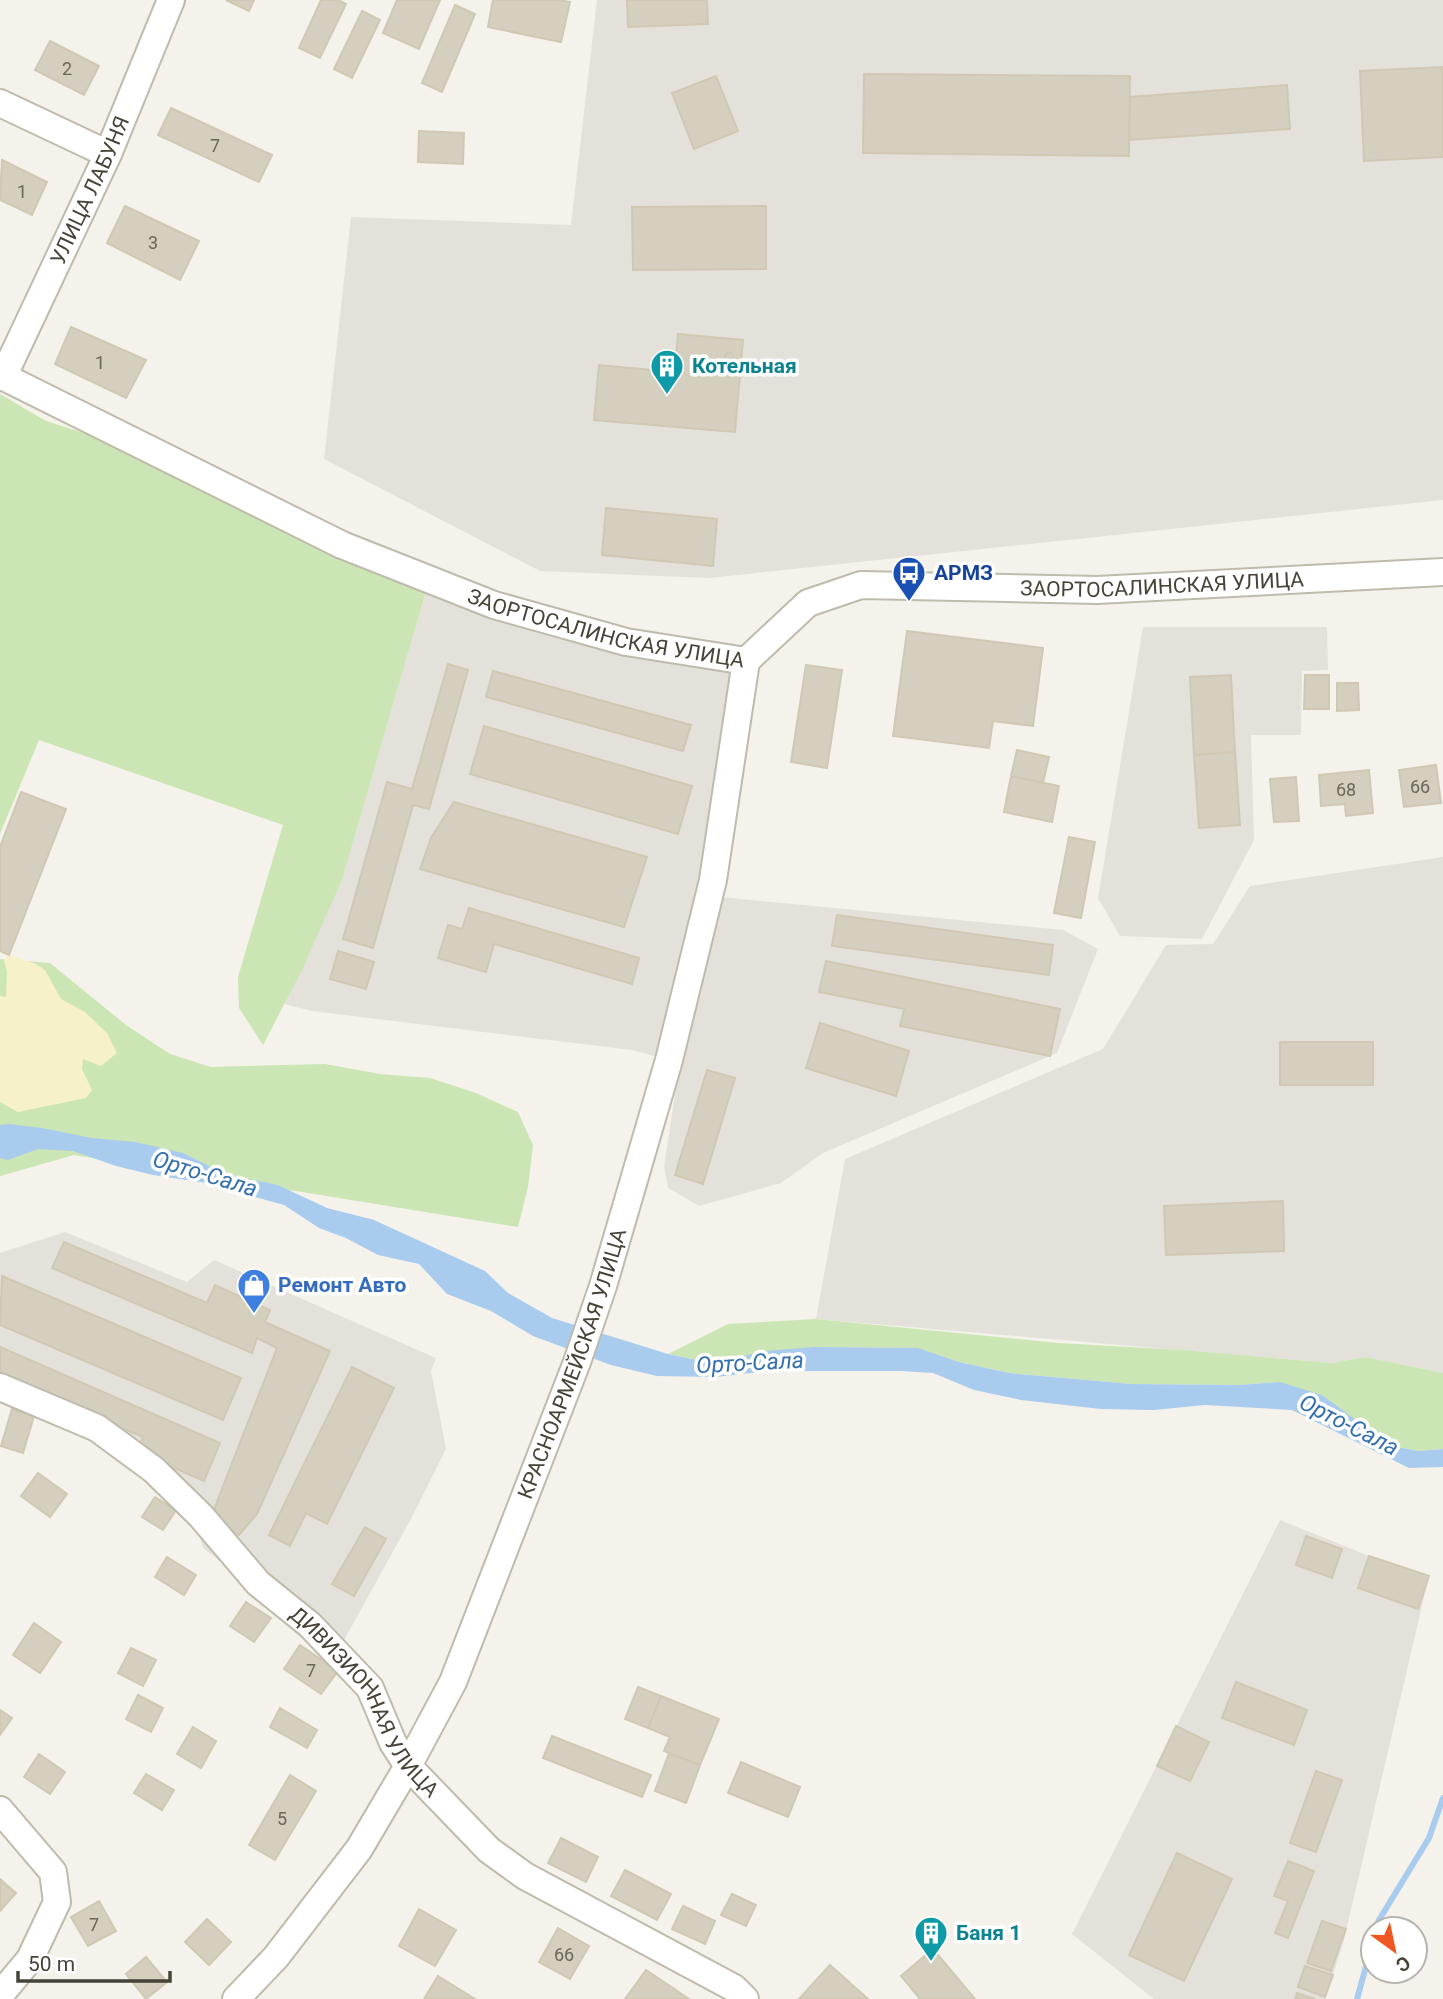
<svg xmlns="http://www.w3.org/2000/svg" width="1443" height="1999" font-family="Roboto,sans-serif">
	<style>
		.industrial { fill: #e4e1db }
		.green { fill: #cbe6b4 }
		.sand { fill: #f6f1c8 }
		.water { fill: #a9cbee }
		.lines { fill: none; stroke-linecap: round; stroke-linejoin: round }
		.stream { stroke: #a9cbee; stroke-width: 6 }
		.building { fill: #d5cfbf; stroke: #d0c8b3; stroke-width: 2 }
		.minor-casing { stroke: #bfbbac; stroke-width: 30 }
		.minor { stroke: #fff; stroke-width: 26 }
		.labels { text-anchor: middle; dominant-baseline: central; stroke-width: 7; stroke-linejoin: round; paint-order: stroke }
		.number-label { font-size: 18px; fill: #6b665a }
		.street-label { font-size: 21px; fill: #484338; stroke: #fff }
		.culture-label { font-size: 21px; font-weight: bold; fill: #0d838f; stroke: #fff; text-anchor: start }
		.transit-label { font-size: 21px; font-weight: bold; fill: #164399; stroke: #fff; text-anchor: start }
		.shop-label { font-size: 21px; font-weight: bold; fill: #366cbe; stroke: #fff; text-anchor: start }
		.water-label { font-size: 23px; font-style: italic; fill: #346fb0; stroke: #fff }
	</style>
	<rect width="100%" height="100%" fill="#f4f2ea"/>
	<!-- industrial -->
	<path class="industrial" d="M597,0h846v500l-734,78 -169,-7 -216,-112 27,-242 220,8z
		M429,581l317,80 -77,399 -37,-10 -320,-39 -28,-7 58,-124z
		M1143,627h184l1,43 -26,1 -1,64h-50l3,105 -52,99 -82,-3 -22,-38z
		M1443,857v516l-77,-16 -34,6 -516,-44 29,-160 258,-110 63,-104 47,-1 37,-58z
		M721,897l342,33 35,19 -41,104 -234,100 -42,30 -82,23 -31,-18 -4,-22 16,-103z
		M65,1232l122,50 27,-22 222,98 -5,13 15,78 -34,68 -75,136 -134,-105 -7,-25 -63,-57 -73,-44 -60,-28v-141z
		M1280,1520l89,36 60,20 -86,368 -18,55h-171l-82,-65z"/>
	<!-- green -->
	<path class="green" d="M0,394l46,27 120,38 263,122 -87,299 -40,90 -39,75 -24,-37 -1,-31 45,-152 -244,-85 -39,94z
		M0,959l50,4 76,62 44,29 41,13 114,-3 55,10 50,4 46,15 42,19 15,33 -5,42 -10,40 -444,-72 -74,21z
		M816,1319l242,24 124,7 150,13 34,-6 77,16v76l-24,2 -22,-4 -117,-65 -41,3 -108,-1 -122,-11 -50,-11 -42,-14 -103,-1 -103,16 -43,-9 60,-30z"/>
	<!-- sand -->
	<path class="sand" d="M9,955l25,8 11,7 16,29 24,13 22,21 10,20 -16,13 -18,-7 -1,10 10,21 -6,8 -68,14 -18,-10v-106l6,1 1,-25 -3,-12z"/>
	<!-- water -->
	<path class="water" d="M9,1124l33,4 50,10 43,4 48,11 26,13 30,11 39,8 49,23 47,12 111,51 23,22 44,25 116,36 43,9 54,-12 49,-4 104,1 41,14 50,11 122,11 108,1 41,-3 42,13 50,37 25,15 22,4 24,-2v18l-34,1 -117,-58 -87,-5 -51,5 -53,-1 -80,-9 -47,-10 -41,-17 -32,-2h-133l-53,6 -58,-1 -46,-11 -78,-29 -42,-25 -44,-17 -28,-30 -41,-9 -32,-17 -27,-10 -35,-23 -33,-9 -18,-9 -80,-12 -37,-9 -43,-15 -35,-2 -30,11 -8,-2v-33z"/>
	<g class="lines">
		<!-- stream -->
		<path class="stream" d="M1376,1929l3,-9 50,-82 14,-40
			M1357,1999l16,-58"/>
	</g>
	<!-- building -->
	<path class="building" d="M226,0h28l-5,11z
		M321,0h17l8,4 -26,54 -21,-10z
		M397,0h43l-21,49 -36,-16z
		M493,0h66l11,2 -9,40 -73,-15z
		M627,0h80l1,24 -80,3z
		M455,5l20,9 -33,78 -20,-9z
		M362,11l18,9 -28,58 -18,-9z
		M50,41l49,25 -15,29 -49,-25z
		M1443,67v90l-79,4 -4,-90z
		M864,74l266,2 -1,80 -266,-3z
		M716,76l22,55 -44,18 -22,-56z
		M1287,85l3,44 -161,11 1,-43z
		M171,108l101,47 -13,27 -101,-47z
		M419,131l45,2 -1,31 -45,-2z
		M2,160l45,22 -15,33 -32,-15z
		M125,206l74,35 -19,39 -73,-37z
		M766,206v63l-133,1 -1,-63z
		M71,327l75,33 -20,38 -71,-34z
		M678,334l65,6 -8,92 -141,-12 5,-55 76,7z
		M725 357a4 4 0 1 1 8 0a4 4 0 1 1-8 0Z
		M606,508l111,11 -4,47 -111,-11z
		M907,631l136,17 -10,78 -40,-5 -4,27 -96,-12z
		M448,664l20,6 -39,139 -16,-4 -40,143 -30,-9 44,-157 25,7z
		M806,665l36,5 -15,98 -36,-6z
		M493,671l198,54 -8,26 -197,-54z
		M1231,675l4,77 -41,3 -4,-78z
		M1305,675h24v34h-25z
		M1337,683h21l1,27 -22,1z
		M484,726l208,60 -14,48 -208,-60z
		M1017,750l32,7 -6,26 -32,-7z
		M1235,752l5,73 -41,3 -5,-73z
		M1436,765l5,38 -37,4 -5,-37z
		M1369,770l4,43 -27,3 -1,-12 -24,2 -2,-31z
		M1011,776l48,10 -7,36 -48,-10z
		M1296,777l3,44 -25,1 -4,-43z
		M21,792l45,17 -57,146 -9,-4v-104z
		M454,802l193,55 -23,70 -204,-58 11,-31z
		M1069,837l26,5 -14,76 -27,-5z
		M469,908l170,50 -7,26 -138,-40 -8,28 -48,-14 10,-33 14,4z
		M837,915l216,30 -4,30 -217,-29z
		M338,951l36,11 -8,27 -36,-10z
		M826,961l234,48 -10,47 -150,-30 4,-17 -85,-17z
		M820,1023l89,28 -13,45 -90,-28z
		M1280,1042h93v43h-93z
		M707,1070l28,8 -32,106 -28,-9z
		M1283,1201l1,50 -118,4 -2,-49z
		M64,1242l143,61 8,-18 55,25 -5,12 65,29 -73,163 -18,21 -28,-18 66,-169 -20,-10 -5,15 -200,-85z
		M2,1276l239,102 -18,42 -223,-95z
		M0,1347l220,96 -16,38 -67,-29 6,-15 -143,-61z
		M352,1367l42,21 -67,136 -21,-11 -16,33 -21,-11z
		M12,1409l22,7 -11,37 -22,-7z
		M38,1473l29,21 -17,23 -29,-21z
		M155,1497l21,13 -13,20 -21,-13z
		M365,1527l21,12 -32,57 -22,-12z
		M1306,1536l36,13 -10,29 -36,-13z
		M1369,1556l60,20 -11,33 -60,-21z
		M167,1557l29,18 -12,20 -29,-18z
		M246,1602l25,16 -17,24 -24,-16z
		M34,1623l27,19 -21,31 -27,-18z
		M300,1645l38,26 -17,23 -37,-25z
		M131,1648l25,12 -13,26 -25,-13z
		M1236,1682l71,28 -13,35 -72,-27z
		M638,1687l23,9 -13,32 -23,-9z
		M138,1695l25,13 -12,24 -25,-13z
		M661,1696l58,23 -19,46 -36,-14 6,-14 -22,-9z
		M280,1708l37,22 -10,18 -37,-21z
		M0,1710l12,8 -12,17z
		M1176,1726l33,16 -19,39 -33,-15z
		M193,1727l23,14 -15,27 -24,-14z
		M552,1736l99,39 -9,22 -99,-39z
		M669,1753l31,12 -14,38 -31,-12z
		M39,1754l26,18 -15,22 -26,-17z
		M741,1762l59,25 -12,30 -60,-24z
		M1316,1771l26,9 -26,72 -26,-9z
		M146,1774l28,16 -12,20 -28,-17z
		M290,1775l26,16 -41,69 -26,-15z
		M561,1838l37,19 -12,25 -38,-19z
		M1177,1853l55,26 -48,102 -55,-26z
		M1288,1861l26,10 -26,67 -13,-5 13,-32 -14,-5z
		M625,1870l46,24 -14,26 -46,-24z
		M0,1879l16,14 -16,18z
		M732,1894l24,11 -10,21 -25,-11z
		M99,1901l17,30 -28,15 -17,-29z
		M683,1906l32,15 -10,23 -33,-15z
		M419,1909l37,21 -21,36 -36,-20z
		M207,1919l24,23 -22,23 -24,-23z
		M1322,1921l24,8 -15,42 -24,-8z
		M558,1928l31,18 -19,33 -31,-17z
		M933,1949l42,50h-55l-19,-23z
		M146,1957l21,25 -21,17 -20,-25z
		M830,1965l38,34h-69z
		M1305,1966l28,9 -8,22 -27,-10z
		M646,1970l43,29h-64z
		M438,1976l37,23h-51z
		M1297,1993l18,6h-20z"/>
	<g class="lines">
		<defs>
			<g id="minor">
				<path d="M0,103l108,51"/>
				<path id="s1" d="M0,375l342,170 152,60 132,37 120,19 62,-58 53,-18 236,5 346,-18"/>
				<path id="s2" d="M3,377l105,-223 63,-154"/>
				<path id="s3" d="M0,1387l97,41 57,42 47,46 57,67 52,42 60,63 23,55 15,23 81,84 36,26 209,112 11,11"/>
				<path d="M0,1810l53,62 4,30 -27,57 -30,36"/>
				<path id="s4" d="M236,1999l40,-42 83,-108 49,-83 45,-84 124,-320 26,-76 66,-226 44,-180 33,-219"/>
			</g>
		</defs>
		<!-- minor casing -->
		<use href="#minor" class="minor-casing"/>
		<!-- minor -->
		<use href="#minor" class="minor"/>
	</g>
	<!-- icons -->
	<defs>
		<symbol id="building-pin" viewBox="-11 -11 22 30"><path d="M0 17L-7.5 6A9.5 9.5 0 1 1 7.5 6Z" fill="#0f9aa8" stroke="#fff"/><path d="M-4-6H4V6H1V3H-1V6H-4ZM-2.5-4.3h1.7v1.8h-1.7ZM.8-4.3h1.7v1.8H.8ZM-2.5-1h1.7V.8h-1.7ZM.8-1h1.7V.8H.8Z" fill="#fff"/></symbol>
		<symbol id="bus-pin" viewBox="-11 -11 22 30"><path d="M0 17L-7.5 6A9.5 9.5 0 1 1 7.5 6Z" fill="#1a4fb4" stroke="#fff"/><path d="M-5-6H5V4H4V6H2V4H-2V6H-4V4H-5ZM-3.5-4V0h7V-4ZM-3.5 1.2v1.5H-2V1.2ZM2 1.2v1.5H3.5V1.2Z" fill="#fff"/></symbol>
		<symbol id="shop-pin" viewBox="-11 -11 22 30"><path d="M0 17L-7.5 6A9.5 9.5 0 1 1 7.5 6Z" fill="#3f7fe0" stroke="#fff"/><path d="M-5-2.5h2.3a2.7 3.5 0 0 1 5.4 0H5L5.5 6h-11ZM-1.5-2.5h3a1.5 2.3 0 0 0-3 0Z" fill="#fff"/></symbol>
	</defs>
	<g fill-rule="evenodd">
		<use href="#building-pin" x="648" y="347" width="38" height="52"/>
		<use href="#bus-pin" x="890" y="554" width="38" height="52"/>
		<use href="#shop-pin" x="235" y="1266" width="38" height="52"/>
		<use href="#building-pin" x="912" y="1914" width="38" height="52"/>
	</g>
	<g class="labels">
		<!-- number labels -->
		<g class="number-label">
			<text x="67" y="68">2</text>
			<text x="215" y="145">7</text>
			<text x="22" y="191">1</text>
			<text x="153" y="242">3</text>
			<text x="100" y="362">1</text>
			<text x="1420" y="786">66</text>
			<text x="1346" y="789">68</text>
			<text x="311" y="1670">7</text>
			<text x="282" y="1818">5</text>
			<text x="94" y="1924">7</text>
			<text x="564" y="1954">66</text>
		</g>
		<!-- street labels -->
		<g class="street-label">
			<text stroke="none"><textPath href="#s2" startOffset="206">УЛИЦА ЛАБУНЯ</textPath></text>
			<text stroke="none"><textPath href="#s1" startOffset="1246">ЗАОРТОСАЛИНСКАЯ УЛИЦА</textPath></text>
			<text stroke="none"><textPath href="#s1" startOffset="660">ЗАОРТОСАЛИНСКАЯ УЛИЦА</textPath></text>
			<text stroke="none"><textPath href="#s4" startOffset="726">КРАСНОАРМЕЙСКАЯ УЛИЦА</textPath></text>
			<text stroke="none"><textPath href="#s3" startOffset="492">ДИВИЗИОННАЯ УЛИЦА</textPath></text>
		</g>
		<!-- culture labels -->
		<g class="culture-label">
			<text x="692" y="366">Котельная</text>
			<text x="956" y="1933">Баня 1</text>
		</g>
		<!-- transit labels -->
		<g class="transit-label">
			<text x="934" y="573">АРМЗ</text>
		</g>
		<!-- shop labels -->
		<g class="shop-label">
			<text x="278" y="1285">Ремонт Авто</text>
		</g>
		<!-- water labels -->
		<g class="water-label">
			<text transform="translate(205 1174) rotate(17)">Орто-Сала</text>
			<text transform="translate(750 1363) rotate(-3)">Орто-Сала</text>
			<text transform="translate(1349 1425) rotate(27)">Орто-Сала</text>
		</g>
	</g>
	<!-- north arrow -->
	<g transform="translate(1394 1950) rotate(147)"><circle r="33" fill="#ffffff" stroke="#b6b4af" stroke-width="2"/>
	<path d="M0-5L12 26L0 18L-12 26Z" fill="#f15723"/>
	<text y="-10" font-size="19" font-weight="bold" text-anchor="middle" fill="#484338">С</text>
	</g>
	<!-- scale -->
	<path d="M18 1971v10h152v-10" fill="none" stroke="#484338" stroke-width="3.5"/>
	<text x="28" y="1971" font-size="21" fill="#484338" stroke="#ffffff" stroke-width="5" paint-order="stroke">50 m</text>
</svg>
